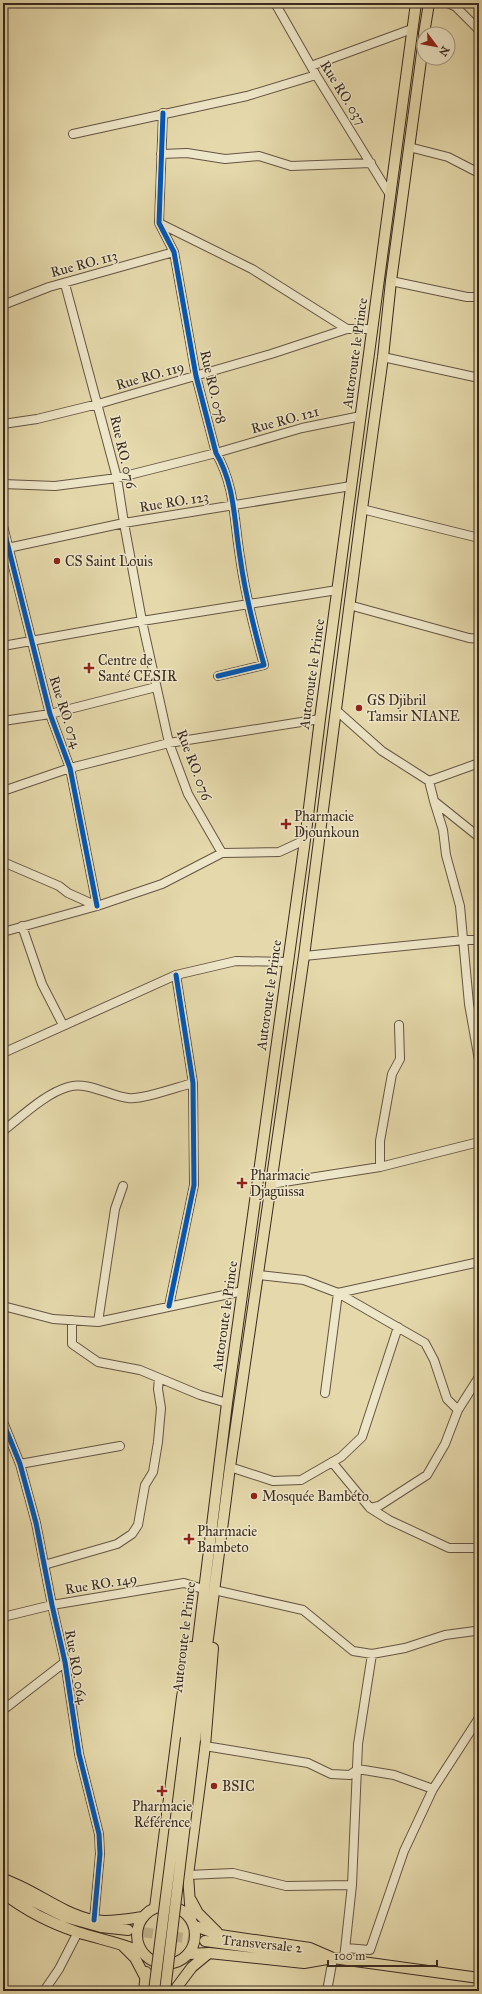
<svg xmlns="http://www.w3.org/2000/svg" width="482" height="1994" font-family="'IM FELL Great Primer',serif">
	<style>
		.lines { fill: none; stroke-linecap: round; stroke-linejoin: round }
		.major-tunnel { stroke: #c3b68f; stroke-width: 10; stroke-dasharray: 10 5; stroke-linecap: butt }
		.minor-casing { stroke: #645543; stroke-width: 10 }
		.major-casing { stroke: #392920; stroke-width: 12 }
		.minor { stroke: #eee6c8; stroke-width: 8 }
		.major { stroke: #e5d9ab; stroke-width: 10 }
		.major-bridge-casing { stroke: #392920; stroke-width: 12; stroke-linecap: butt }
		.major-bridge { stroke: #e5d9ab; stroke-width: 10 }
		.cycleway-casing { stroke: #eee6c8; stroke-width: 8 }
		.cycleway { stroke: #0057b8; stroke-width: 5 }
		.poi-dot { fill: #8f2418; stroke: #eee6c8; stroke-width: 1.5 }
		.labels { text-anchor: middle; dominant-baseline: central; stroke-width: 3; stroke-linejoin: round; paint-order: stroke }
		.street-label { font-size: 14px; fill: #392920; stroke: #eee6c8 }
		.poi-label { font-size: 14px; fill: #392920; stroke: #eee6c8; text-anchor: start }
	</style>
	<rect width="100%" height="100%" fill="#e5d9ab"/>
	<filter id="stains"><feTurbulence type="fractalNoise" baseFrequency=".005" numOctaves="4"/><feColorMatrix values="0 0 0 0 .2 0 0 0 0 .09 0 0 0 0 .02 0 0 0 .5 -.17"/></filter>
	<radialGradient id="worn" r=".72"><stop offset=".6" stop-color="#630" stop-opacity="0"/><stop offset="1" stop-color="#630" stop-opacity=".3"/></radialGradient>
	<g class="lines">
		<!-- major-tunnel -->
		<path class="major-tunnel" d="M128,1930l77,11"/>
		<defs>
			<path id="minor" d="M275,3l41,72 74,120
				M448,3l8,4 23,23
				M311,66l101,-37
				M163,113l-4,110 15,29 22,124 20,77c19,32 18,68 24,104 5,37 14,72 24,108l-46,11
				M73,134l174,-38 69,-21
				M409,147l39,10 31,16
				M161,154l26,-1 38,6 34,-3 32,10 80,-3
				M159,223l93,46 95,60
				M391,281l76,16h12
				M65,284l52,194 7,45 18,98 27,122 19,51 34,59
				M3,305l46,-18 125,-35
				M383,357l96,21
				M3,424l34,-5 61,-15 173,-50 76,-25h26
				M3,484l52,2 62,-8 99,-25 86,-25 59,-12
				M362,509l117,29
				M3,526l47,188 20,54 27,138
				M3,549l121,-26 227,-37
				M349,605l120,33 10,1
				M3,646l139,-25 195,-31
				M336,710l46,41 47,30 5,20 45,36
				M3,721l47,-7 106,-27
				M429,781l50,-18
				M3,791l67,-23 99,-25 151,-24
				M434,801l9,29 3,25 14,51 9,98 10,56
				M3,862l56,24 9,7 29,13
				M22,926l20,58 21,41
				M3,932l94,-26 65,-22 60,-31 57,-1 26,-12
				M304,956l160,-16h15
				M3,1053l173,-78 60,-14 52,1
				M3,1131c18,-14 43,-38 65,-44 20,-6 41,9 60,11 14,2 49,-11 65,-15
				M380,1167v-26l12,-67 8,-15 -1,-34
				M271,1184l109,-17 99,-25
				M259,1275l45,5 34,13 87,50 9,17 13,39 11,11 21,-33
				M3,1306l50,13 45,3 145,-31
				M169,1306l25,-121 -1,-102 -17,-108
				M72,1320v24l26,18 42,8 60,25 27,8
				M98,1322l17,-113 8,-23
				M325,1393l13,-100 141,-31
				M3,1422l17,42 16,59 16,82 13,57 14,92 20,80 1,20 -6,66
				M332,1462l38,46 19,12 60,28h30
				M20,1464l100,-18
				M230,1467l43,14 28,-1 40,-23 21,-20 36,-110
				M370,1508l9,-2 48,-31 18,-31 13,-34
				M44,1565l73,-21 15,-10 6,-9 7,-40 8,-13 5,-30 3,-34 -3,-19 1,-11
				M214,1590l89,20 50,41 19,3 33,-6 40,-13 30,-4
				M3,1617l49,-12 132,-22 19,6
				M3,1710l62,-48
				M205,1746l103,17 23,11 19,1 8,-6 36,6 39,14
				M188,1875l45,-2 53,13 66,-1
				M346,1948l24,2 34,-99 29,-62 46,-71
				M344,1959l8,-74 6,-141 14,-90
				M44,1991l15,-22 19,-37
				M327,1991l6,-33"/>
			<path id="major" d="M424,34l5,-31
				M186,1738l41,-335 78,-563 15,-121 96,-716
				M195,1740l35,-273 74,-511 58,-447 21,-152 8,-76 33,-243
				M3,1879c31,10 57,34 90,41 16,3 34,-1 50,-3
				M3,1886l62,31 36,10 27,3
				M3,1893c22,17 47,30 74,39 22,7 44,11 65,20
				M191,1900l7,13 19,19
				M137 1935a29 29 0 1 1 58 0a29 29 0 1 1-58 0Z
				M155,1908l27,-211 9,-50
				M191,1918l-3,-43 17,-129 8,-98
				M195,1926l25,9 90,13 23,10
				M205,1941l118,16
				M123,1946l12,12 11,21
				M189,1954l20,-1 95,10 29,-5 146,20
				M177,1987l15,-20 17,-14
				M144,1991l2,-19"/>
		</defs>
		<!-- minor casing -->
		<use href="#minor" class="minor-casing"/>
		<!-- major casing -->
		<use href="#major" class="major-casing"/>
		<!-- minor -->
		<use href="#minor" class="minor"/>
		<!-- major -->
		<use href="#major" class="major"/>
		<defs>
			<path id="major-bridge" d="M154,1991l32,-253
				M165,1991l30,-251"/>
		</defs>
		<!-- major-bridge casing -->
		<use href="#major-bridge" class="major-bridge-casing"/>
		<!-- major-bridge -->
		<use href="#major-bridge" class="major-bridge"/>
		<defs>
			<path id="cycleway" d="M163,113l-4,110 15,29 22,124 20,77c19,32 18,68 24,104 5,37 14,72 24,108l-46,11
				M3,526l47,188 20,54 27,138
				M169,1306l25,-121 -1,-102 -17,-108
				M3,1422l17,42 16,59 16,82 13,57 14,92 20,80 1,20 -6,66"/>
		</defs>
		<!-- cycleway casing -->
		<use href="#cycleway" class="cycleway-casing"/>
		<!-- cycleway -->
		<use href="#cycleway" class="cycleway"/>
	</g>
	<!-- markers -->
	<g class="poi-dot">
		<circle cx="57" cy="561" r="4"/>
		<path d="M87 662h4v4h4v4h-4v4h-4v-4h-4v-4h4z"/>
		<circle cx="359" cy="708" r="4"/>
		<path d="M284 818h4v4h4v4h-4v4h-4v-4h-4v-4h4z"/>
		<path d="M240 1177h4v4h4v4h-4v4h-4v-4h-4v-4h4z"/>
		<circle cx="254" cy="1496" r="4"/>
		<path d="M187 1533h4v4h4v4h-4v4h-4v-4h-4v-4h4z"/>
		<circle cx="214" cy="1786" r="4"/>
		<path d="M160 1785h4v4h4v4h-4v4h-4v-4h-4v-4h4z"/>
	</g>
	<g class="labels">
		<!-- street labels -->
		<g class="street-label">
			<text transform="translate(343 93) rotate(58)">Rue RO. 037</text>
			<text transform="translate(84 264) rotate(-15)">Rue RO. 113</text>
			<text transform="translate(355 353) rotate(-82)">Autoroute le Prince</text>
			<text transform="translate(150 376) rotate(-16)">Rue RO. 119</text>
			<text transform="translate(213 387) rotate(77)">Rue RO. 078</text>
			<text transform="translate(285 420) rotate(-15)">Rue RO. 121</text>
			<text transform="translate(123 452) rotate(77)">Rue RO. 076</text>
			<text transform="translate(174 502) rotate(-9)">Rue RO. 123</text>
			<text transform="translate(312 674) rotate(-82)">Autoroute le Prince</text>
			<text transform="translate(65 712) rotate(72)">Rue RO. 074</text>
			<text transform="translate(194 765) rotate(69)">Rue RO. 076</text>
			<text transform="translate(269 995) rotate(-82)">Autoroute le Prince</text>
			<text transform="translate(225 1316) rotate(-82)">Autoroute le Prince</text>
			<text transform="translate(101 1584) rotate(-9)">Rue RO. 149</text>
			<text transform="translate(184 1637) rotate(-83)">Autoroute le Prince</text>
			<text transform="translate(76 1667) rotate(80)">Rue RO. 064</text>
			<text transform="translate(262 1944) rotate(6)">Transversale 2</text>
		</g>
		<!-- poi labels -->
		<g class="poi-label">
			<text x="65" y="561">CS Saint Louis</text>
			<text x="98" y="660">Centre de<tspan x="98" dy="16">Santé CESIR</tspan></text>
			<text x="367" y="700">GS Djibril<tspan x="367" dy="16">Tamsir NIANE</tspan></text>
			<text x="294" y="816">Pharmacie<tspan x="294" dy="16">Djounkoun</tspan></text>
			<text x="250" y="1175">Pharmacie<tspan x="250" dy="16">Djaguissa</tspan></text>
			<text x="262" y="1496">Mosquée Bambéto</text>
			<text x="197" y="1531">Pharmacie<tspan x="197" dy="16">Bambeto</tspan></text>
			<text x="222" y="1786">BSIC</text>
			<text x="162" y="1806" text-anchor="middle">Pharmacie<tspan x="162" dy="16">Référence</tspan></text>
		</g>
	</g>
	<!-- margin -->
	<rect width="482" height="1994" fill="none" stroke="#e5d9ab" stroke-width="16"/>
	<rect x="4" y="4" width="474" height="1986" fill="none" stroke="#392920" stroke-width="2"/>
	<rect x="8" y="8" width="466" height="1978" fill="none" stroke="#392920"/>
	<!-- north arrow -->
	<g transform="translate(436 46) rotate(122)"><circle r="19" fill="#eee6c8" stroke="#a69a85"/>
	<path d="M0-3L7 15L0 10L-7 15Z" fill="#8f2418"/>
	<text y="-6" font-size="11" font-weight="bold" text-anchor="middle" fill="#392920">N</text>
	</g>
	<!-- scale -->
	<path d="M328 1960v6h109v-6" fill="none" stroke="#392920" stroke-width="2"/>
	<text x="334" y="1960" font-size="12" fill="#392920" stroke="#eee6c8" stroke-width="3" paint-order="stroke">100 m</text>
	<rect width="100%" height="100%" filter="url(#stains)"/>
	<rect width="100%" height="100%" fill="url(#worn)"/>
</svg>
